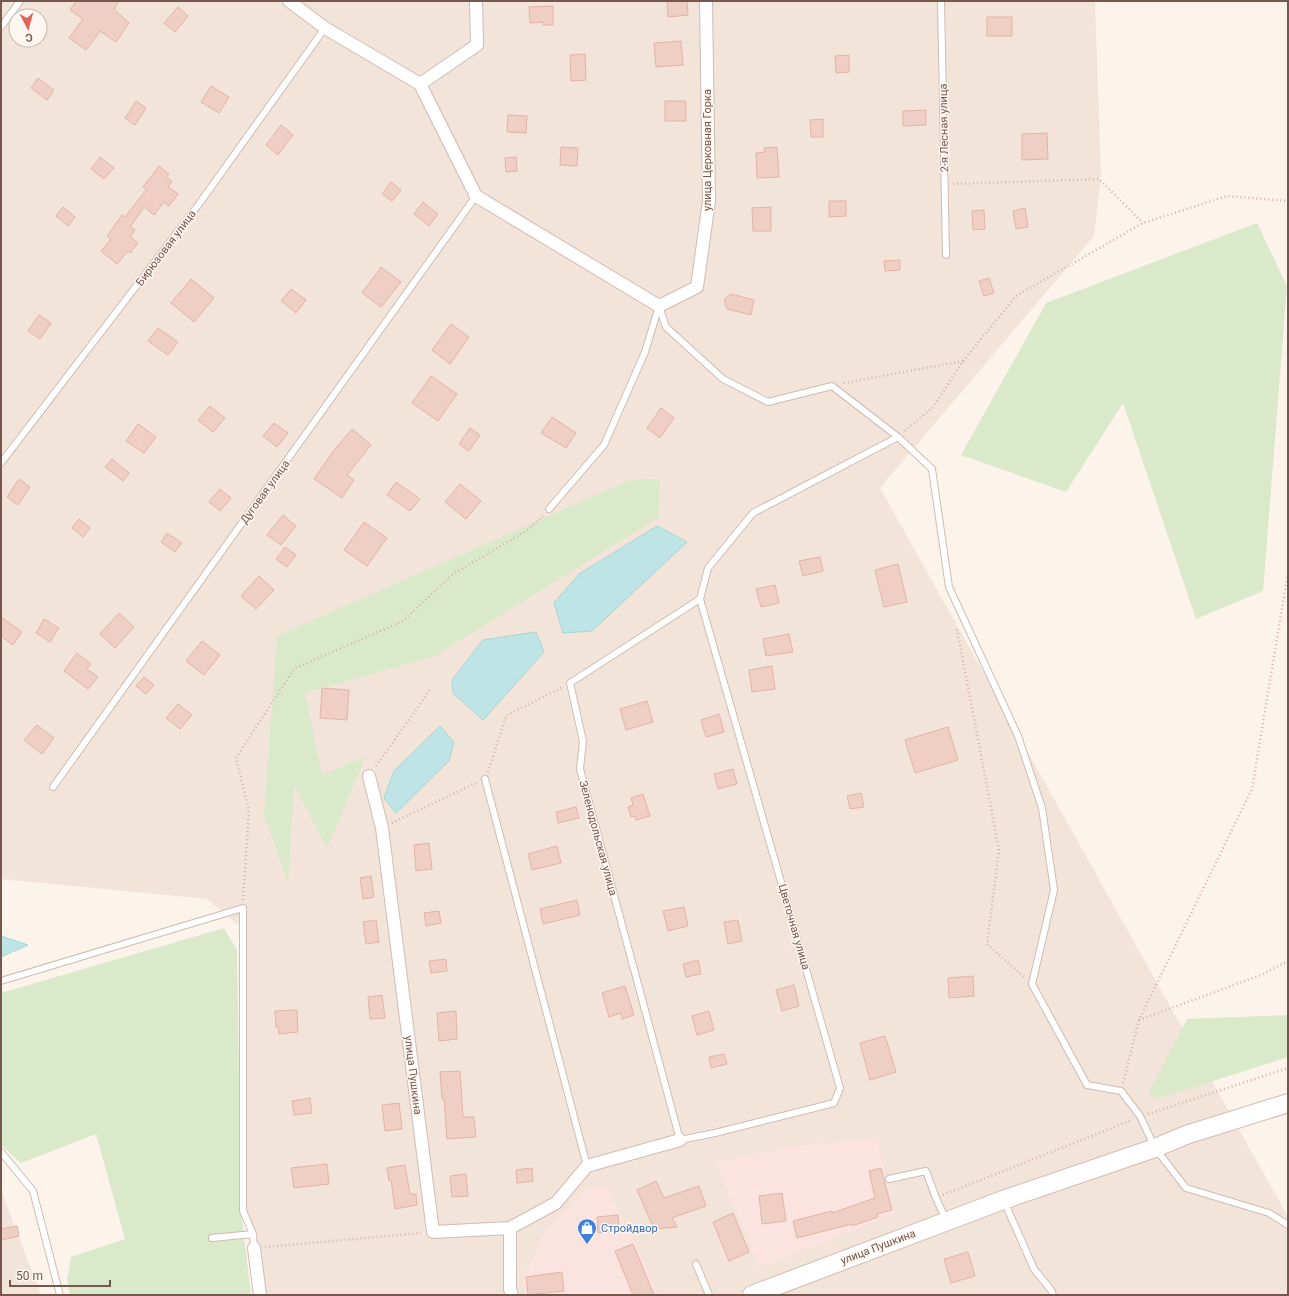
<svg xmlns="http://www.w3.org/2000/svg" width="1289" height="1296" font-family="Roboto,sans-serif">
	<style>
		.residential { fill: #f3e4d9; fill-rule: evenodd }
		.commercial { fill: #fbe4df }
		.green { fill: #dae9c9 }
		.water { fill: #bfe4e5; stroke: #a6d5d6 }
		.building { fill: #efcfc3; stroke: #e1b4a5 }
		.lines { fill: none; stroke-linecap: round; stroke-linejoin: round }
		.lane-casing { stroke: #cfbcb2; stroke-width: 8 }
		.street-casing { stroke: #cfbcb2; stroke-width: 14 }
		.secondary-casing { stroke: #d2bbb0; stroke-width: 20 }
		.path { stroke: #d5b2a6; stroke-width: 2.5; stroke-dasharray: 1 3; stroke-linecap: butt }
		.lane { stroke: #fff; stroke-width: 6 }
		.street { stroke: #fff; stroke-width: 12 }
		.secondary { stroke: #fff; stroke-width: 18 }
		.labels { text-anchor: middle; dominant-baseline: central; stroke-width: 3; stroke-linejoin: round; paint-order: stroke }
		.street-label { font-size: 11px; fill: #75574e; stroke: #fef7f1 }
		.shop-label { font-size: 11px; fill: #366cbe; stroke: #fef7f1; text-anchor: start }
	</style>
	<rect width="100%" height="100%" fill="#fcf3ea"/>
	<!-- residential -->
	<path class="residential" d="M1,1h1094l6,174 -7,61 -214,252 408,729v78h-1033l-9,-86 -5,-282 -34,-28 -206,-20zM16,16h24v24h-24z
		M1,1190l40,105h-40z"/>
	<!-- commercial -->
	<path class="commercial" d="M877,1138l17,76 -134,53 -45,-105 81,-16z
		M606,1186l33,66 19,43h-132l-4,-11 19,-47 45,-47z"/>
	<!-- green -->
	<path class="green" d="M1257,223l30,63 -24,305 -67,28 -73,-216 -57,89 -105,-37 85,-152z
		M660,479l-1,38 -224,139 -130,37 17,82 44,-19 -39,92 -33,-63 -6,97 -24,-66 13,-180 353,-156z
		M224,928l13,22 4,260 10,85h-181l-3,-16 4,-22 54,-18 -29,-105 -75,29 -20,-18v-152z
		M1288,1015v42l-131,42 -9,-5 39,-75z"/>
	<!-- water -->
	<path class="water" d="M657,526l30,16 -95,89 -29,2 -9,-30 25,-29z
		M536,632l8,20 -61,68 -30,-27 -1,-13 31,-40z
		M440,726l14,16 -5,19 -53,52 -12,-15 10,-27z
		M1,936l27,9 -27,12z"/>
	<!-- building -->
	<path class="building" d="M76,1h43l-5,8 15,14 -13,19 -16,-11 -14,19 -17,-12 14,-19 -13,-9z
		M667,1h20l1,14 -20,2z
		M553,6v19h-10v-3l-13,1 -1,-16z
		M178,7l10,9 -13,16 -11,-9z
		M987,17h25v19h-25z
		M681,41l2,24 -27,2 -2,-24z
		M585,54l1,26 -15,1 -1,-26z
		M849,55v17l-13,1 -1,-17z
		M38,78l16,12 -7,10 -16,-12z
		M211,86l18,11 -10,16 -18,-11z
		M136,101l10,7 -11,17 -10,-7z
		M665,101h21v20h-21z
		M926,110v15l-23,1v-15z
		M508,115l19,1 -1,17 -19,-1z
		M823,119v18h-12l-1,-17z
		M281,125l12,10 -15,20 -12,-10z
		M1047,133l1,26 -26,1v-26z
		M561,147l17,1 -1,18 -17,-1z
		M777,147l2,30 -22,1 -1,-25 9,-1 -1,-4z
		M100,157l14,11 -10,11 -13,-10z
		M516,157l1,14 -11,1 -1,-14z
		M159,166l10,8 -3,3 6,4 -4,6 10,7 -9,12 -5,-4 -10,13 -10,-8 -14,20 5,3 -5,7 8,6 -8,10 -2,-2 -11,13 -16,-13 10,-12 -4,-3 15,-21 3,2 22,-28 -4,-2z
		M391,182l10,8 -9,11 -10,-7z
		M829,201h17v15l-17,1z
		M423,202l15,12 -9,12 -15,-12z
		M63,207l12,10 -7,9 -12,-10z
		M771,207v24h-18l-1,-23z
		M1025,208l3,19 -12,2 -3,-18z
		M984,210l1,19 -12,1 -1,-19z
		M900,260v10l-15,1 -1,-10z
		M381,267l20,15 -20,25 -19,-14z
		M989,278l5,15 -10,3 -5,-15z
		M191,279l23,19 -20,24 -23,-19z
		M291,289l15,11 -10,13 -15,-12z
		M731,294l23,6 -3,15 -24,-6 -2,-4v-6z
		M39,315l12,8 -11,16 -12,-8z
		M451,324l18,13 -19,27 -18,-14z
		M158,328l20,14 -10,13 -20,-14z
		M431,376l26,18 -19,27 -26,-18z
		M210,406l15,12 -12,14 -15,-12z
		M661,408l13,10 -14,20 -13,-10z
		M552,417l24,16 -10,15 -25,-15z
		M274,423l14,10 -11,14 -14,-11z
		M138,424l18,13 -12,16 -18,-12z
		M470,428l10,7 -11,16 -10,-7z
		M352,429l19,16 -24,30 7,5 -12,18 -28,-19 17,-25z
		M112,459l17,14 -6,8 -18,-14z
		M19,479l11,8 -12,18 -11,-8z
		M396,482l24,17 -10,12 -23,-16z
		M460,484l21,17 -15,18 -21,-17z
		M220,489l11,9 -11,13 -11,-9z
		M283,515l13,11 -15,19 -14,-10z
		M79,519l11,9 -7,9 -11,-9z
		M364,522l23,16 -20,28 -23,-16z
		M167,533l15,10 -7,9 -14,-10z
		M285,547l11,8 -9,12 -11,-8z
		M820,557l3,14 -20,5 -4,-15z
		M898,564l9,38 -23,5 -9,-37z
		M259,576l15,14 -18,19 -15,-13z
		M775,585l4,18 -18,4 -5,-18z
		M119,613l15,14 -19,21 -15,-14z
		M1,617l21,15 -9,13 -12,-9z
		M44,619l15,9 -9,14 -14,-9z
		M789,634l4,18 -27,4 -3,-17z
		M202,641l18,14 -16,20 -18,-14z
		M77,653l14,11 -4,5 11,8 -10,12 -24,-18z
		M772,666l3,23 -23,3 -3,-22z
		M144,677l10,8 -8,9 -10,-8z
		M322,688l27,2 -2,30 -27,-2z
		M647,701l6,21 -27,8 -6,-21z
		M178,704l14,11 -12,14 -14,-11z
		M719,714l5,18 -18,5 -5,-17z
		M37,725l17,13 -12,16 -18,-14z
		M948,727l10,33 -43,13 -10,-33z
		M733,769l4,15 -19,5 -4,-15z
		M861,793l3,14 -14,2 -3,-13z
		M643,794l7,22 -14,4 -1,-4 -4,1 -3,-10 5,-2 -2,-7z
		M576,807l3,11 -21,5 -2,-11z
		M429,843l3,26 -16,2 -2,-26z
		M557,846l4,17 -29,7 -4,-16z
		M371,876l3,21 -11,2 -3,-21z
		M577,900l3,15 -37,9 -3,-15z
		M684,907l4,19 -20,5 -5,-20z
		M439,911l2,12 -15,3 -2,-13z
		M376,920l3,22 -13,2 -3,-22z
		M738,920l4,21 -14,3 -4,-22z
		M446,959l1,12 -16,2 -2,-12z
		M698,960l3,14 -15,3 -3,-13z
		M973,976l1,20 -25,2 -1,-20z
		M794,985l5,21 -17,5 -6,-21z
		M625,986l9,29 -12,4 -1,-6 -12,4 -7,-24z
		M382,995l3,23 -15,1 -2,-22z
		M297,1010l1,22 -19,2 -1,-8 -2,1 -1,-16z
		M456,1011l1,28 -18,2 -2,-28z
		M709,1011l5,19 -17,5 -5,-19z
		M885,1036l11,36 -26,8 -10,-37z
		M724,1054l3,10 -16,4 -2,-11z
		M460,1071l3,46h11l2,20 -29,2 -3,-40h-2l-2,-27z
		M310,1098l2,15 -18,2 -2,-14z
		M399,1103l3,26 -17,2 -3,-26z
		M327,1164l2,20 -35,4 -3,-20z
		M405,1165l5,29h6l1,11 -22,4 -4,-29 -2,1 -2,-13z
		M532,1168l1,13 -16,2 -1,-13z
		M881,1168l11,42 -15,4 1,3 -26,9v-2l-55,14 -4,-17 39,-10v2l43,-15 -6,-27z
		M466,1174l2,22 -16,1 -2,-21z
		M656,1181l8,17 35,-12 7,20 -34,12 5,9 -23,2 -17,-39z
		M782,1193l4,28 -24,3 -3,-28z
		M733,1213l16,39 -20,9 -16,-39z
		M618,1215l1,16 -21,2 -1,-16z
		M17,1226l2,10 -18,4v-11z
		M633,1244l21,51h-21l-18,-44z
		M968,1252l7,24 -24,7 -7,-24z
		M562,1272l2,19 -36,4 -2,-18z"/>
	<g class="lines">
		<defs>
			<path id="lane" d="M941,1l5,254
				M1,27l19,-26
				M659,306l7,21 57,52 45,23 64,-16 66,51 34,32 17,118 69,149 24,72 12,82 -22,94 55,101 34,6 19,25 15,32 31,40 83,25 19,12
				M1,463l198,-259 126,-176
				M549,509l55,-64 41,-93 14,-46
				M700,599l-130,84 13,58 -3,28 100,371 35,-7 119,-30 6,-15 -140,-489 8,-31 45,-55 145,-76
				M485,779l102,387
				M53,787l423,-591
				M1,981l242,-73v303l10,23
				M1,1152l32,39 27,104
				M889,1179l37,-8 10,27 10,22
				M1004,1201l30,68 17,21 2,5
				M212,1238l41,-4 1,14
				M696,1264l13,31"/>
			<path id="street" d="M289,1l36,27 95,56 56,112 183,110 38,-19 12,-86 -3,-200
				M420,84l57,-39 -1,-44
				M369,776l13,52 51,404 77,-4v61l2,6
				M510,1228l46,-25 31,-37 93,-26
				M254,1248l6,47"/>
			<path id="secondary" d="M752,1295l251,-95 152,-52 31,-13 102,-32"/>
		</defs>
		<!-- lane casing -->
		<use href="#lane" class="lane-casing"/>
		<!-- street casing -->
		<use href="#street" class="street-casing"/>
		<!-- secondary casing -->
		<use href="#secondary" class="secondary-casing"/>
		<!-- path -->
		<path class="path" d="M953,184l146,-5 44,44
			M963,361l53,-65 127,-73 84,-27 61,5
			M844,383l119,-22 -29,45 -29,25
			M957,629l42,221 -12,94 37,33
			M376,766l54,-76
			M488,772l18,-56 57,-29
			M392,823l84,-40
			M243,900l6,-89 -13,-53 58,-89 109,-48 50,-47 73,-43 17,-15
			M1139,1020l122,-45 27,-14
			M1123,1083l16,-63 113,-231 36,-217
			M1148,1114l140,-46
			M943,1195l189,-75
			M265,1247l156,-14"/>
		<!-- lane -->
		<use href="#lane" class="lane"/>
		<!-- street -->
		<use href="#street" class="street"/>
		<!-- secondary -->
		<use href="#secondary" class="secondary"/>
	</g>
	<!-- icons -->
	<defs>
		<symbol id="shop-pin" viewBox="-11 -11 22 30"><path d="M0 17L-7.5 6A9.5 9.5 0 1 1 7.5 6Z" fill="#3f7fe0" stroke="#fef7f1"/><path d="M-5-2.5h2.3a2.7 3.5 0 0 1 5.4 0H5L5.5 6h-11ZM-1.5-2.5h3a1.5 2.3 0 0 0-3 0Z" fill="#fff"/></symbol>
	</defs>
	<g fill-rule="evenodd">
		<use href="#shop-pin" x="576" y="1217" width="22" height="30"/>
	</g>
	<g class="labels">
		<!-- street labels -->
		<g class="street-label">
			<text transform="translate(944 128) rotate(-91)">2-я Лесная улица</text>
			<text transform="translate(707 150) rotate(-90)">улица Церковная Горка</text>
			<text transform="translate(166 248) rotate(-53)">Бирюзовая улица</text>
			<text transform="translate(265 492) rotate(-54)">Дуговая улица</text>
			<text transform="translate(598 838) rotate(75)">Зеленодольская улица</text>
			<text transform="translate(794 927) rotate(74)">Цветочная улица</text>
			<text transform="translate(413 1075) rotate(83)">улица Пушкина</text>
			<text transform="translate(878 1247) rotate(-21)">улица Пушкина</text>
		</g>
		<!-- shop labels -->
		<g class="shop-label">
			<text x="601" y="1228">Стройдвор</text>
		</g>
	</g>
	<!-- border -->
	<rect width="1289" height="1296" fill="none" stroke="#75574e" stroke-width="4"/>
	<!-- north arrow -->
	<g transform="translate(28 28) rotate(174)"><circle r="19" fill="#fef7f1" stroke="#c7b7b0"/>
	<path d="M0-3L7 15L0 10L-7 15Z" fill="#dd6457"/>
	<text y="-6" font-size="11" font-weight="bold" text-anchor="middle" fill="#75574e">С</text>
	</g>
	<!-- scale -->
	<path d="M10 1280v6h100v-6" fill="none" stroke="#75574e" stroke-width="2"/>
	<text x="16" y="1280" font-size="12" fill="#75574e" stroke="#fef7f1" stroke-width="3" paint-order="stroke">50 m</text>
</svg>
